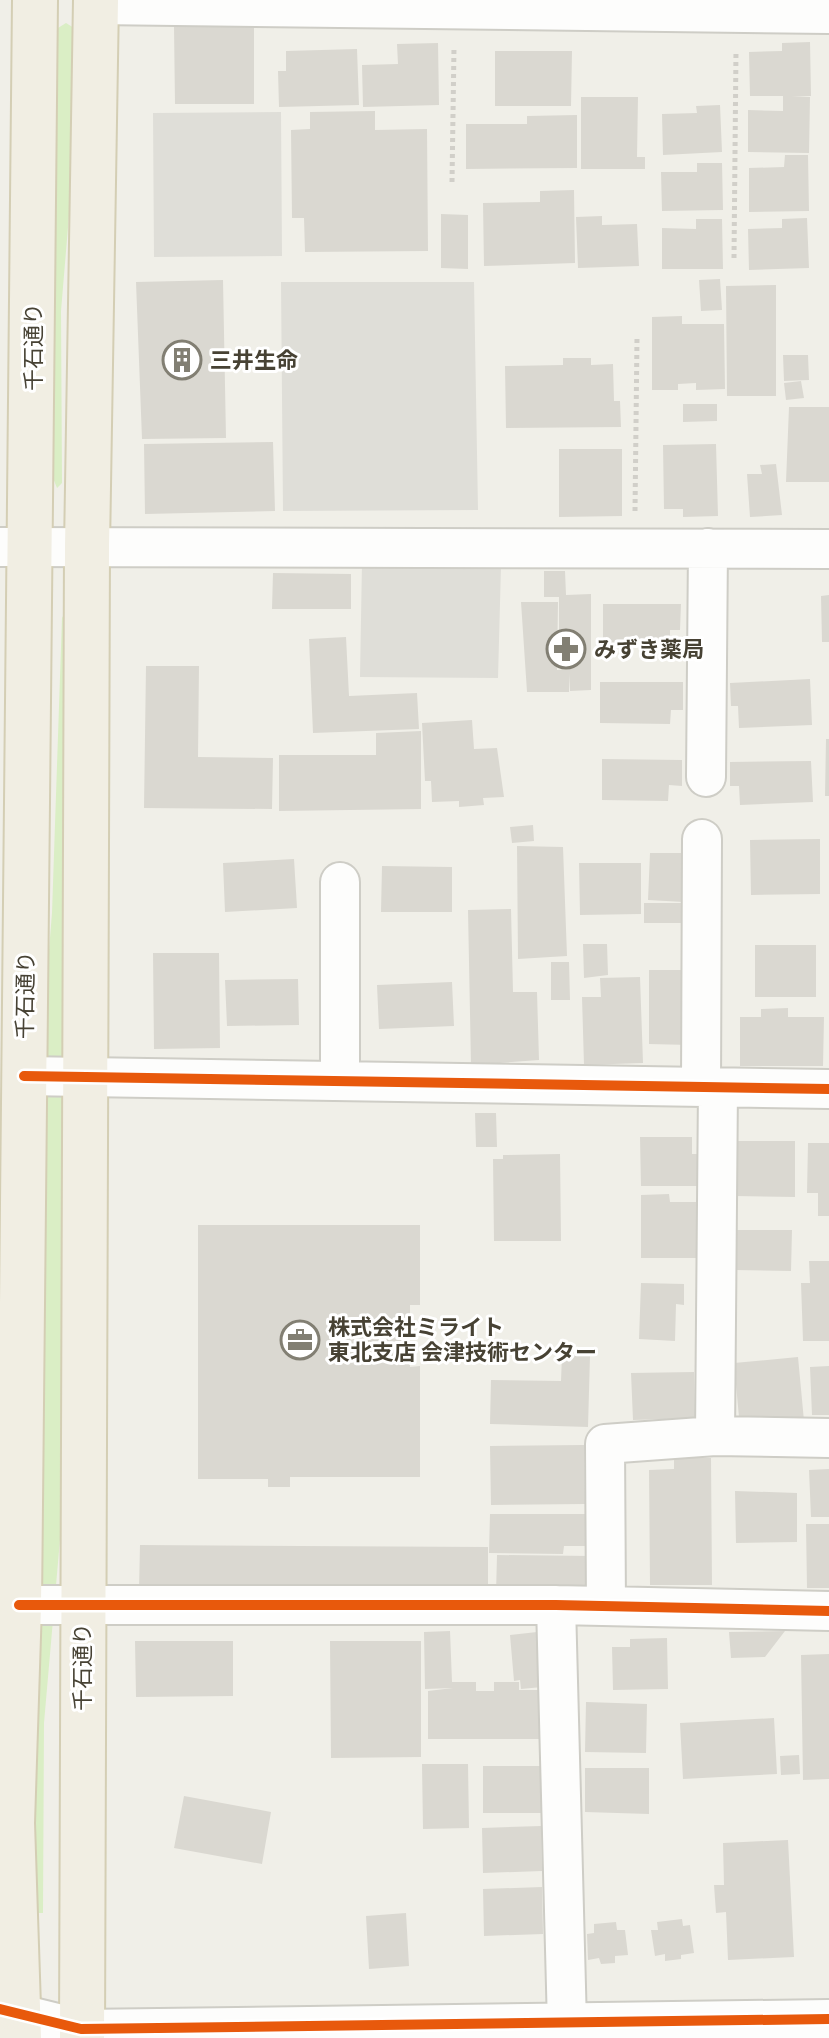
<svg xmlns="http://www.w3.org/2000/svg" width="829" height="2038" font-family="'Archivo Narrow','Noto Sans JP',sans-serif">
	<style>
		.green { fill: #daeec5 }
		.parking { fill: #dfded8 }
		.building { fill: #dad8d1 }
		.lines { fill: none; stroke-linecap: round; stroke-linejoin: round }
		.minor-casing { stroke: #cecdc6; stroke-width: 42 }
		.major-casing { stroke: #d4ceb4; stroke-width: 48 }
		.path { stroke: #d1cfc9; stroke-width: 5; stroke-dasharray: 4 4; stroke-linecap: butt }
		.minor { stroke: #fdfdfc; stroke-width: 38 }
		.major { stroke: #f1eee3; stroke-width: 44 }
		.cycleway-casing { stroke: #fff; stroke-width: 15 }
		.cycleway { stroke: #e8590c; stroke-width: 10 }
		.labels { text-anchor: middle; dominant-baseline: central; stroke-width: 6; stroke-linejoin: round; paint-order: stroke }
		.street-label { font-size: 22px; fill: #474234; stroke: #fff }
		.poi-label { font-size: 22px; font-weight: bold; fill: #474234; stroke: #fff; text-anchor: start }
	</style>
	<rect width="100%" height="100%" fill="#f0efe8"/>
	<!-- green -->
	<path class="green" d="M66,23l8,5 3,92 -16,191 1,172 -5,5 -4,-10 -3,-71 6,-370 2,-9z
		M65,612l-1,744 -3,172 -17,195 -1,190h-10l12,-914 7,-86 10,-295z"/>
	<!-- parking -->
	<path class="parking" d="M281,112l1,144 -128,1 -1,-144z
		M281,282h193l4,228 -195,1z
		M362,562l139,4 -3,112 -138,-1z"/>
	<!-- building -->
	<path class="building" d="M174,27h80v77h-79z
		M810,42l1,54h-19l18,1 -1,56 -61,-1v-42l35,1v-15h-33l-1,-44 33,-1v-8z
		M438,43l1,62 -76,2 -1,-42 36,-1 -1,-20z
		M357,49l2,56 -80,2 -1,-36h8v-20z
		M495,51h77l-1,55h-76z
		M581,97h57l-1,60h8v12h-64z
		M720,105l2,47 -59,3 -1,-41 35,-1 -1,-7z
		M375,111v19l52,-1 1,122 -123,1 -1,-34h-12l-1,-88 19,-1v-17z
		M577,115v53l-111,1v-45h61v-8z
		M785,155h23l1,56 -60,1v-44l35,-1z
		M697,163h25l1,47 -61,1 -1,-39h36z
		M574,190l1,73 -91,3 -1,-63 57,-1v-11z
		M441,214l27,1v54l-27,-1z
		M602,216v9l35,-1 2,42 -61,2 -2,-51z
		M807,218l2,50 -60,2 -1,-41 34,-1v-9z
		M696,219h26l1,50h-61v-41l34,1z
		M720,279l2,31 -21,1 -2,-31z
		M223,280l3,158 -84,1 -6,-157z
		M776,285v111h-49l-1,-110z
		M682,316v8h42l1,65 -29,1v-7l-18,1v6h-26v-73z
		M783,355h25l1,25 -25,1z
		M563,358h28v7l22,-1 1,37h6l1,26 -115,1 -1,-62 58,-1z
		M801,381l3,17 -18,2 -2,-17z
		M683,404h34v17l-34,1z
		M789,407h40v75h-43z
		M273,442l2,69 -130,3 -1,-70z
		M716,444l2,72 -35,1v-8h-19l-1,-64z
		M559,449h63v67l-63,1z
		M776,464l6,51 -32,2 -3,-43h15l-2,-9z
		M544,571h21l1,24 25,-1v96l-21,1 -1,-17v18h-42l-6,-90h37l-1,68 13,-1 -11,-1v-71h-15z
		M273,573l78,1v35h-79z
		M829,595v47h-7l-1,-46z
		M603,604h78l-1,26h-10v13h-67z
		M346,637l3,59 68,-3 2,36 -106,4 -4,-94z
		M146,666h53l-1,91 75,1 -1,51 -128,-1z
		M810,679l2,46 -73,3 -1,-22h-7l-1,-23z
		M600,682h83v28h-12l-1,14 -70,-1z
		M472,720l2,29 23,-1 7,49 -21,1 1,7 -25,2v-6l-27,1 -1,-21h-6l-3,-58z
		M421,731v78l-142,2v-56h97v-22z
		M826,739h3v57h-4z
		M602,759l80,1v26l-13,-1 -1,16 -66,-1z
		M811,761l2,41 -73,3 -1,-19h-9v-24z
		M533,825l1,16 -22,2 -2,-16z
		M820,839v55l-69,1 -1,-55z
		M517,846l46,1 4,109 -49,3z
		M650,853h33l1,49 -36,-2z
		M294,859l3,49 -72,4 -2,-49z
		M579,863h62v51l-61,1z
		M382,866l70,1v45h-71z
		M644,903h37v20h-37z
		M511,909l2,83h24l2,68 -68,5 -3,-155z
		M583,944h24l1,31 -24,3z
		M755,945h61v52h-61z
		M153,953h66l1,95 -66,1z
		M551,962h18l1,38h-19z
		M649,970h41v75l-41,-1z
		M640,977l3,86 -59,2 -2,-68h19l-1,-19z
		M298,979l1,46 -72,1 -2,-46z
		M452,982l2,44 -75,3 -2,-44z
		M788,1008v9h36l-1,49h-83v-49h21v-8z
		M475,1113h21l1,34h-21z
		M640,1137h52v17h11v32h-62z
		M735,1141h60v56l-60,-1z
		M808,1143h21v73h-11v-23h-11z
		M560,1154l1,87h-67l-1,-82h10v-4z
		M669,1194l1,8h34v56h-63v-63z
		M198,1225h222v80h-10v62l10,-1v111h-130v10h-22v-8h-70z
		M735,1230h57l-1,41 -56,-1z
		M809,1261h20v80h-26l-2,-58h9z
		M641,1283l43,1v21l-8,-1 -1,37 -36,-2z
		M562,1355l28,1 -2,71 -98,-3 1,-44 70,1z
		M798,1357l6,64 -64,7 -6,-65z
		M829,1366v49h-17l-2,-48z
		M694,1372l1,46 -62,2 -2,-47z
		M584,1445l1,59 -94,1 -1,-59z
		M674,1458h37l1,127h-62l-1,-115 25,-1z
		M829,1469v48h-18l-2,-47z
		M735,1491l62,2v49l-61,1z
		M490,1514h99v32h-25l-1,8 -74,-1z
		M806,1524h23v64h-22z
		M140,1545l348,2v46l-349,-2z
		M497,1555l94,1 -1,39 -94,-1z
		M450,1631l2,51h24v9h18v-9h25v8h22v49h-113v-48l25,-3 -28,1 -1,-57z
		M785,1631l-20,26 -34,1 -2,-26z
		M537,1632l5,55 -21,2 -1,-9 -6,1 -4,-46z
		M667,1638l1,51 -55,1 -1,-43h18v-8z
		M135,1641h98v55l-97,1z
		M330,1641h91v116l-90,1z
		M829,1654v125l-26,1 -2,-125z
		M586,1702l61,2 -1,49 -61,-1z
		M774,1718l3,56 -94,5 -3,-56z
		M799,1755l1,19 -19,1 -1,-19z
		M422,1764h46l1,64 -46,1z
		M483,1766h60v47h-60z
		M585,1768h64v46l-64,-2z
		M184,1796l87,16 -9,52 -88,-16z
		M541,1826l1,45 -59,2 -1,-45z
		M788,1840l6,117 -66,3 -2,-48 -10,1 -2,-28h10l-1,-42z
		M542,1887l1,47 -59,2 -1,-47z
		M406,1913l3,53 -40,3 -3,-53z
		M682,1919l1,7 7,-1 4,28 -13,2v4l-16,2v-7l-10,2 -4,-26h7l-1,-8z
		M616,1922l1,8h8l3,25 -13,1v7l-14,1 -2,-6 -11,2 -1,-26 7,-1v-9z"/>
	<g class="lines">
		<defs>
			<path id="minor" d="M96,5l733,9
				M0,547l829,2
				M706,777l2,-229
				M340,882v199
				M24,1076l805,13
				M701,1087l1,-248
				M715,1436l3,-349
				M19,1605h537l273,6
				M556,1605l11,420
				M606,1606l-1,-162 110,-8 114,2
				M0,2009l81,20 748,-10"/>
			<path id="major" d="M19,2038l-7,-215 7,-218 16,-1605
				M82,2038l5,-1491 9,-547"/>
		</defs>
		<!-- minor casing -->
		<use href="#minor" class="minor-casing"/>
		<!-- major casing -->
		<use href="#major" class="major-casing"/>
		<!-- path -->
		<path class="path" d="M452,182l2,-135
			M734,258l2,-208
			M635,511l2,-173"/>
		<!-- minor -->
		<use href="#minor" class="minor"/>
		<!-- major -->
		<use href="#major" class="major"/>
		<defs>
			<path id="cycleway" d="M24,1076l805,13
				M19,1605h537l273,6
				M0,2009l81,20 748,-10"/>
		</defs>
		<!-- cycleway casing -->
		<use href="#cycleway" class="cycleway-casing"/>
		<!-- cycleway -->
		<use href="#cycleway" class="cycleway"/>
	</g>
	<!-- icons -->
	<defs>
		<symbol id="building-ring" viewBox="-11 -11 22 22"><circle r="9.5" fill="#fff" stroke="#827f73" stroke-width="1.5"/><path d="M-4-6H4V6H1V3H-1V6H-4ZM-2.5-4.3h1.7v1.8h-1.7ZM.8-4.3h1.7v1.8H.8ZM-2.5-1h1.7V.8h-1.7ZM.8-1h1.7V.8H.8Z" fill="#827f73"/></symbol>
		<symbol id="pharmacy-ring" viewBox="-11 -11 22 22"><circle r="9.5" fill="#fff" stroke="#827f73" stroke-width="1.5"/><path d="M-2-6h4v4h4v4h-4v4h-4v-4h-4v-4h4Z" fill="#827f73"/></symbol>
		<symbol id="office-ring" viewBox="-11 -11 22 22"><circle r="9.5" fill="#fff" stroke="#827f73" stroke-width="1.5"/><path d="M-6-3h4V-5.5h4V-3h4V5H-6ZM-1-4.5V-3h2v-1.5ZM-6 0V1H6V0Z" fill="#827f73"/></symbol>
	</defs>
	<g fill-rule="evenodd">
		<use href="#building-ring" x="160" y="338" width="44" height="44"/>
		<use href="#pharmacy-ring" x="544" y="627" width="44" height="44"/>
		<use href="#office-ring" x="278" y="1318" width="44" height="44"/>
	</g>
	<g class="labels">
		<!-- street labels -->
		<g class="street-label">
			<text transform="translate(33 347) rotate(-90)">千石通り</text>
			<text transform="translate(25 995) rotate(-89)">千石通り</text>
			<text transform="translate(82 1667) rotate(-90)">千石通り</text>
		</g>
		<!-- poi labels -->
		<g class="poi-label">
			<text x="210" y="360">三井生命</text>
			<text x="594" y="649">みずき薬局</text>
			<text x="328" y="1327">株式会社ミライト<tspan x="328" dy="25">東北支店 会津技術センター</tspan></text>
		</g>
	</g>
</svg>
